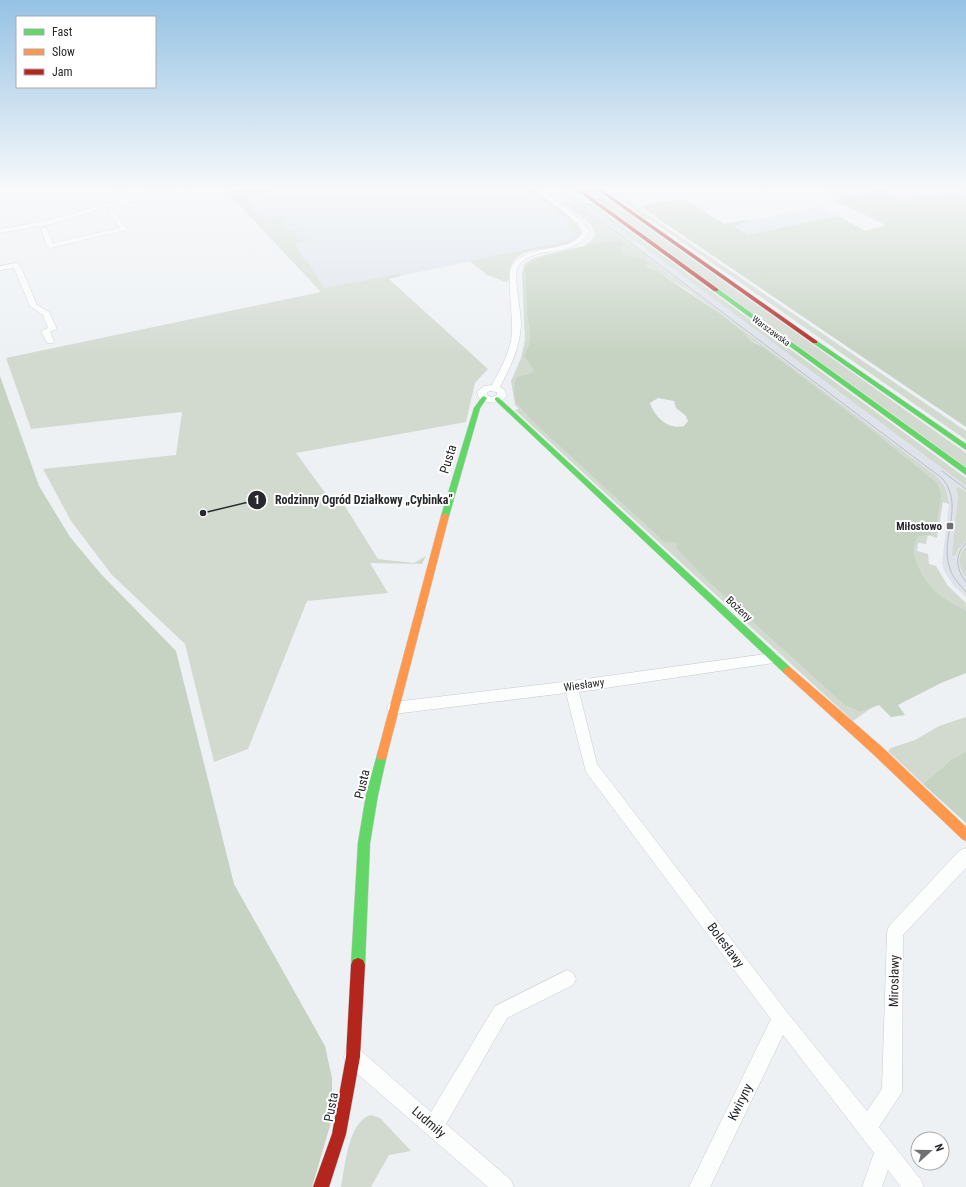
<svg xmlns="http://www.w3.org/2000/svg" width="966" height="1187" font-family="'Roboto Condensed',sans-serif">
	<style>
		.built { fill: #dde2eb }
		.green { fill: #d2dad0 }
		.forest { fill: #c6d2c2; fill-rule: evenodd }
		.lines { fill: none; stroke-linecap: round; stroke-linejoin: round }
		.street-casing { stroke: #c9cbce; stroke-width: 1 }
		.fast-casing { stroke: #c9cbce; stroke-width: 1 }
		.slow-casing { stroke: #c9cbce; stroke-width: 1 }
		.jam-casing { stroke: #c9cbce; stroke-width: 1 }
		.street { fill: #fcfdfd; fill-rule: evenodd }
		.fast { fill: #63d668; fill-rule: evenodd }
		.slow { fill: #ff974d; fill-rule: evenodd }
		.jam { fill: #b3261e; fill-rule: evenodd }
		.tram { stroke: #bebebe; stroke-width: 1 }
		.poi-dot { fill: #6d6f72; stroke: #fff; stroke-width: 1.5 }
		.labels { text-anchor: middle; dominant-baseline: central; stroke-width: 4; stroke-linejoin: round; paint-order: stroke }
		.far-street-label { font-size: 9px; fill: #28292c; stroke: #fff }
		.poi-label { font-size: 11px; font-weight: bold; fill: #28292c; stroke: #fff; text-anchor: end }
		.street-label { font-size: 11px; fill: #28292c; stroke: #fff }
		.near-street-label { font-size: 13px; fill: #28292c; stroke: #fff }
		.leader { fill: none; stroke: #28292c; stroke-width: 1.5 }
		.callout-dot { fill: #28292c; stroke: #fff; stroke-width: 1.5 }
		.mark-label { font-size: 12px; text-anchor: middle; font-weight: bold; fill: #fff }
		.callout-label { font-size: 12px; text-anchor: middle; font-weight: bold; fill: #28292c; stroke: #fff; stroke-width: 4; stroke-linejoin: round; paint-order: stroke }
	</style>
	<rect width="100%" height="100%" fill="#eef1f4"/>
	<!-- built -->
	<path class="built" d="M219,189h310l43,34 4,12 -7,6 -247,51 -94,-99z
		M560,189l16,10 3,-1 387,288v6l-6,-5 -4,2 2,8 -3,59 4,-8 7,-7v5l-4,5v19l4,8v19l-12,-11 -10,-15 -2,-8 7,-59 -1,-10 -17,-22 -360,-272 3,-1z
		M821,189h145v8l-93,18z
		M818,206l50,26 -2,5 -121,1 -19,-12z"/>
	<!-- green -->
	<path class="green" d="M255,189h24v1l-34,6 10,17 9,6 29,-3 -13,4 6,11 18,-2 -10,4 5,7 11,-2 -3,3 -12,3 10,17 2,-1 17,28 75,-14 2,2 -12,3 99,90 -13,14 -9,39 -170,31 38,52 9,-2 35,56 36,4 12,-7 -4,8 -52,-1 18,30 -81,8 -59,148 -34,13 -29,-118 -73,-69 -41,-54 -28,-52 133,-14 6,-43 -151,17 -25,-71 315,-66 -93,-99z
		M528,189h5c11,8 48,32 49,45 -16,27 -74,-2 -73,47l-3,1 -19,-7 -17,-14 97,-20 8,-6 -1,-4 -5,-3 3,-1 -5,-4 3,-1z
		M581,189h12l373,264v14z
		M566,201l3,2 5,-1 8,6 349,264c11,9 17,17 18,32l-6,-2 -6,36 -9,-3 -2,9 -8,-1 -1,8 11,3 1,10 7,2 12,20 18,17v8c-8,-6 -19,-10 -27,-17 -13,-11 -33,-40 -21,-57l13,-2 5,-7 6,-34 -12,-17 -174,-134 -7,-3 -24,-22 -36,-27 -32,-20 -12,-5 -3,-8c-8,-1 -17,0 -21,-9l2,-2 -18,-5 -50,12 -30,13 2,48 3,19 -1,10 -5,12 9,12 -1,4 -10,3 -6,28 17,19 131,120h10l3,2 36,42 131,119 16,7 14,-6 -21,15 -338,-311 4,-1 -4,-4 -4,-24 10,-23 4,-18 -3,-66 2,-9c16,-18 63,-7 71,-31l-4,-10 -29,-22z
		M625,202h4l337,229v9l-317,-221 -5,-1z
		M585,203h6l375,275v8z
		M959,487l7,5v49l-7,7 -4,8 -3,-1 6,-58 -2,-8z
		M966,546v32c-7,-12 -10,-21 0,-32z
		M966,717v34l-14,8 -29,25 -35,-33 3,-3 24,-8 24,-14z
		M371,1115l9,3 31,33 -22,4 -18,32h-30c4,-20 7,-66 30,-72z"/>
	<!-- forest -->
	<path class="forest" d="M880,190l23,11 47,-9 16,2v233l-325,-220c4,-4 41,-8 45,-6 14,6 26,16 38,23l20,-4 4,2 -15,4 15,9 90,-19 27,15 20,-6 -42,-21h-5l-4,-2v-2z
		M612,241h8l4,3 -3,5 3,5 4,2 14,2 6,4 -3,4 12,5 62,42 27,22 3,5 15,8 105,80 67,54 6,12 -6,34 -5,7 -13,2c-12,17 8,46 21,57 8,7 19,11 27,17v62l-25,10 -43,22 7,10 -14,2 -12,-12 -19,7 -16,-7 -131,-119 -36,-37v-5l-4,-2h-9l-131,-120 -17,-19 -2,-11 1,-11 2,-4 15,-5 1,-3 -9,-13 5,-12 1,-10 -3,-19 -2,-48c11,-13 68,-23 87,-26zM658,398l16,3 2,7 10,8 2,5 -4,5c-15,4 -29,-8 -34,-23z
		M0,376l39,110 31,51 31,37 75,77 58,233 91,162 7,32v41l-20,68h-312z
		M966,751v72l-43,-39 29,-25z"/>
	<g class="lines">
		<defs>
			<path id="street" d="M116,189h6l4,9 32,-9h9l-40,13 7,2 50,-15h8l-56,18 -13,-1 -2,-3 -70,21 -51,9v-4l50,-9 70,-20z
				M534,189h7l41,32 7,10c-12,30 -60,11 -72,38 -3,7 4,44 4,55 -1,23 -10,42 -21,63l4,2 3,7c-8,9 -19,8 -28,2l-2,-6 7,-6 8,-1c9,-17 19,-34 20,-53 1,-12 -5,-58 -1,-64 16,-28 61,-12 72,-37l-5,-8zM489,391l8,1v3l-5,2 -4,-1 -1,-3z
				M111,209l15,19v2l-76,18 -3,-2 -6,-17 3,-2 3,2 6,14 67,-15 -12,-17z
				M16,263l4,2 17,40 12,7 8,17 -7,3 4,9 -1,2h-6l-6,-12 7,-3 -5,-13 -13,-9 -16,-38 -14,2v-4z
				M773,653l5,1 1,4 -1,4 -5,1 -194,29 18,72 190,248 80,99 15,-22 5,-157 2,-6 71,-76 6,-2v20l-63,67 -1,157 -23,35 42,53 3,7h-23l-13,-17 -6,17h-20l12,-34 -91,-118 -73,152h-21l82,-168 -185,-247 -20,-79 -172,21 -5,-2 -2,-4 2,-4 5,-2 177,-21z
				M567,970l6,3 3,6 -3,6 -66,33 -61,106 65,56 3,7h-26l-142,-123 -2,-7 2,-7 7,-2 7,2 71,62 64,-106z"/>
			<path id="fast" d="M714,289h4l248,179v7l-252,-184z
				M813,341h4l149,103v6l-153,-107z
				M484,396l3,2 -7,10 -31,108 -4,3 -3,-1 -1,-2 33,-108 8,-11z
				M497,397l2,1 292,270 2,3 -2,3 -3,1 -3,-1 -290,-274v-2z
				M382,750l4,1 1,4 -9,40 -8,48 -5,122 -2,5 -5,2 -5,-2 -2,-5 7,-122 8,-48 11,-40 1,-4z"/>
			<path id="slow" d="M445,513l4,3 -62,239 -1,4 -4,1 -4,-1 -1,-4 64,-239z
				M788,667l3,1 91,79 84,80v14l-4,-2 -88,-84 -89,-81 -2,-3 2,-3z"/>
			<path id="jam" d="M575,189h5l138,100v2h-4z
				M596,189h5l216,152v2h-4z
				M358,958l5,2 2,5 -5,92 -14,77 -17,53h-16l19,-53 14,-77 5,-92 2,-5z"/>
		</defs>
		<!-- street casing -->
		<use href="#street" class="street-casing"/>
		<!-- fast casing -->
		<use href="#fast" class="fast-casing"/>
		<!-- slow casing -->
		<use href="#slow" class="slow-casing"/>
		<!-- jam casing -->
		<use href="#jam" class="jam-casing"/>
		<!-- street -->
		<use href="#street" class="street"/>
		<!-- fast -->
		<use href="#fast" class="fast"/>
		<!-- slow -->
		<use href="#slow" class="slow"/>
		<!-- jam -->
		<use href="#jam" class="jam"/>
		<!-- tram -->
		<path class="tram" d="M559,189l384,290c22,29 -4,58 7,90 3,9 10,16 16,23
			M942,471l24,18
			M966,543c-12,12 -10,26 0,39"/>
	</g>
	<!-- sky -->
	<linearGradient id="sky" x2="0" y2="1"><stop stop-color="#95c2e4"/><stop offset="0.53" stop-color="#f7f9fa"/><stop offset="1" stop-color="#f7f9fa" stop-opacity="0"/></linearGradient>
	<rect width="966" height="355" fill="url(#sky)"/>
	<!-- markers -->
	<rect class="poi-dot" x="946" y="522" width="8" height="8" rx="2"/>
	<g class="labels">
		<!-- far-street labels -->
		<g class="far-street-label">
			<text transform="translate(771 331) rotate(36)">Warszawska</text>
		</g>
		<!-- poi labels -->
		<g class="poi-label">
			<text x="942" y="526">Miłostowo</text>
		</g>
		<!-- street labels -->
		<g class="street-label">
			<text transform="translate(739 609) rotate(43)">Bożeny</text>
			<text transform="translate(584 685) rotate(-8)">Wiesławy</text>
		</g>
		<!-- near-street labels -->
		<g class="near-street-label">
			<text transform="translate(448 459) rotate(-73)">Pusta</text>
			<text transform="translate(362 784) rotate(-77)">Pusta</text>
			<text transform="translate(726 945) rotate(53)">Bolesławy</text>
			<text transform="translate(894 981) rotate(-89)">Mirosławy</text>
			<text transform="translate(740 1102) rotate(-64)">Kwiryny</text>
			<text transform="translate(331 1107) rotate(-80)">Pusta</text>
			<text transform="translate(429 1122) rotate(41)">Ludmiły</text>
		</g>
	</g>
	<!-- callouts -->
	<path class="leader" d="M203 513L257 500"/>
	<g class="callout-dot">
		<circle cx="203" cy="513" r="4"/>
		<circle cx="257" cy="500" r="10"/>
	</g>
	<g class="mark-label">
		<text x="257" y="504">1</text>
	</g>
	<g class="callout-label">
		<text x="364" y="504">Rodzinny Ogród Działkowy „Cybinka”</text>
	</g>
	<!-- legend -->
	<rect x="16" y="16" width="140" height="72" fill="#ffffff" stroke="#a9a9ab"/>
	<rect x="24" y="29" width="20" height="6" fill="#63d668" stroke="#a9a9ab"/>
	<text x="52" y="36" font-size="12" fill="#28292c">Fast</text>
	<rect x="24" y="49" width="20" height="6" fill="#ff974d" stroke="#a9a9ab"/>
	<text x="52" y="56" font-size="12" fill="#28292c">Slow</text>
	<rect x="24" y="69" width="20" height="6" fill="#b3261e" stroke="#a9a9ab"/>
	<text x="52" y="76" font-size="12" fill="#28292c">Jam</text>
	<!-- north arrow -->
	<g transform="translate(930 1151) rotate(69)"><circle r="19" fill="#ffffff" stroke="#a9a9ab"/>
	<path d="M0-3L7 15L0 10L-7 15Z" fill="#6d6f72"/>
	<text y="-6" font-size="11" font-weight="bold" text-anchor="middle" fill="#28292c">N</text>
	</g>
</svg>
